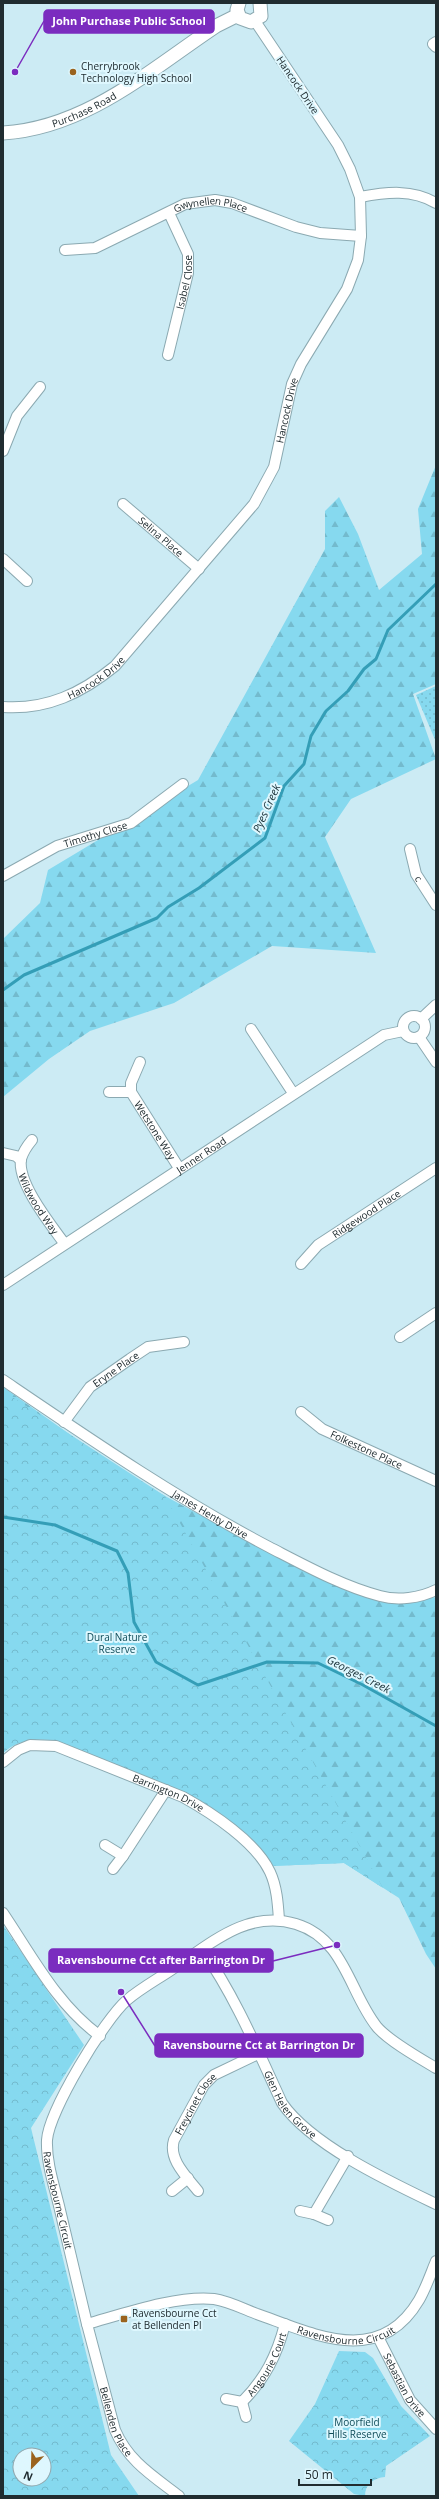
<svg xmlns="http://www.w3.org/2000/svg" width="439" height="2499" font-family="'Open Sans',sans-serif">
	<style>
		.grass { fill: url(#grass-dots) }
		.forest { fill: url(#forest-firs) }
		.park { fill: url(#park-crowns); fill-rule: evenodd }
		.lines { fill: none; stroke-linecap: round; stroke-linejoin: round }
		.stream { stroke: #349eb7; stroke-width: 3 }
		.minor-casing { stroke: #8ba9b1; stroke-width: 12 }
		.major-casing { stroke: #8ba9b1; stroke-width: 15 }
		.minor { stroke: #fff; stroke-width: 10 }
		.major { stroke: #fff; stroke-width: 13 }
		.poi-dot { fill: #9a631e; stroke: #def7fe; stroke-width: 1.5 }
		.labels { text-anchor: middle; dominant-baseline: central; stroke-width: 4; stroke-linejoin: round; paint-order: stroke }
		.poi-label { font-size: 10px; fill: #202c30; stroke: #def7fe; text-anchor: start }
		.street-label { font-size: 10px; fill: #202c30; stroke: #def7fe }
		.park-label { font-size: 10px; fill: #0f4c59; stroke: #def7fe }
		.water-label { font-size: 11px; font-style: italic; fill: #193037; stroke: #def7fe }
		.leader { fill: none; stroke: #7b2cbf; stroke-width: 1.5 }
		.callout-dot { fill: #7b2cbf; stroke: #def7fe; stroke-width: 1.5 }
		.callout { fill: #7b2cbf; stroke: #7b2cbf; stroke-width: 1.5 }
		.callout-label { font-size: 11px; text-anchor: middle; font-weight: bold; fill: #fff }
	</style>
	<defs>
		<pattern id="grass-dots" width="8" height="8" patternUnits="userSpaceOnUse"><rect width="8" height="8" fill="#86d9ef"/><path d="M2 2h.1M6 6h.1" fill="none" stroke="#73bacd" stroke-width="1.8" stroke-linecap="round"/></pattern>
		<pattern id="forest-firs" width="22" height="20" patternUnits="userSpaceOnUse"><rect width="22" height="20" fill="#86d9ef"/><path d="M5 1l3.5 6h-7zM16 11l3.5 6h-7z" fill="#73bacd"/></pattern>
		<pattern id="park-crowns" width="20" height="18" patternUnits="userSpaceOnUse"><rect width="20" height="18" fill="#86d9ef"/><path d="M2 6a3 3 0 1 1 6 0M12 15a3 3 0 1 1 6 0" fill="none" stroke="#73bacd"/></pattern>
	</defs>
	<rect width="100%" height="100%" fill="#ccebf4"/>
	<!-- grass -->
	<path class="grass" d="M436,686v56l-20,-47z"/>
	<!-- forest -->
	<path class="forest" d="M436,465v219l-23,10 23,65 -85,40 -26,38 51,116 -104,-7 -98,57 -84,28 -41,28 -46,38v-158l37,-36 8,-33 150,-90 127,-231v-38l14,-14 19,37 21,56 43,-36 -4,-45z
		M3,1387l127,90 155,84 78,34 41,9 32,-7v372l-10,-15 -27,-56 -55,-35 -73,3 -60,-58 -12,-8 -143,-59c-19,-3 -38,-2 -53,12z"/>
	<!-- park -->
	<path class="park" d="M3,1391l162,105 218,392 -39,-25 -73,3 -60,-58 -12,-8 -143,-59c-19,-3 -38,-2 -53,12z
		M3,1925l81,120 -53,83 80,327 28,41h-136zM20,2455h24v24h-24z
		M339,2351l26,1 8,6 28,48 29,30 -44,30 -1,11c-11,1 -20,7 -20,19l-11,-2 -65,-53 26,-37z"/>
	<g class="lines">
		<!-- stream -->
		<path class="stream" d="M3,990l21,-15 133,-57 11,-11 31,-19 66,-50 19,-52 20,-22 7,-28 15,-25 22,-20 16,-22 12,-10 12,-29 48,-46
			M3,1517l52,8 62,26 11,22 6,49 22,40 42,23 69,-23 51,1 45,22 73,41"/>
		<defs>
			<g id="minor">
				<path d="M436,42l-3,2 3,3"/>
				<path d="M360,197c27,-5 52,-8 76,6"/>
				<path id="s1" d="M65,250l30,-2 90,-44 30,-4 17,3 64,24 24,6 41,3"/>
				<path id="s2" d="M168,355l20,-82v-19l-19,-41"/>
				<path d="M3,451l14,-35 23,-29"/>
				<path id="s3" d="M123,504l76,65"/>
				<path d="M3,559l24,22"/>
				<path id="s4" d="M3,707c44,3 79,-14 112,-41l139,-162 20,-37 18,-83 9,-20 46,-75 11,-29 3,-24 -1,-39 -10,-28 -12,-24 -83,-124"/>
				<path id="s5" d="M410,849l6,25 20,31"/>
				<path id="s6" d="M3,876l54,-30 74,-23 52,-39"/>
				<circle cx="414" cy="1027" r="11"/>
				<path d="M421,1019l15,-14"/>
				<path d="M251,1029l42,64"/>
				<path d="M419,1037l17,25"/>
				<path id="s7" d="M140,1062l-9,21v9l48,76"/>
				<path d="M109,1092h22"/>
				<path id="s8" d="M32,1140c-5,6 -9,12 -11,19 -4,24 30,66 43,84"/>
				<path d="M3,1153l13,3 5,4"/>
				<path id="s9" d="M301,1264l17,-19 118,-77"/>
				<path id="s10" d="M3,1285l381,-250 19,-4"/>
				<path d="M400,1337l36,-24"/>
				<path id="s11" d="M3,1380c87,59 173,118 266,167 35,18 73,39 111,49 18,5 40,2 56,-6"/>
				<path id="s12" d="M301,1412l21,17 114,52"/>
				<path id="s13" d="M64,1422l26,-35 40,-28 18,-12 36,-5"/>
				<path id="s14" d="M3,1762l15,-12 12,-5 26,1 127,51c29,16 73,45 87,75 7,15 8,33 9,48"/>
				<path d="M105,1845l18,11 43,-66"/>
				<path d="M113,1869l10,-13"/>
				<path d="M3,1913c29,43 54,92 97,123"/>
				<path id="s15" d="M202,1949c34,49 55,100 80,154 29,42 108,79 154,101"/>
				<path id="s16" d="M436,2068c-17,-10 -47,-27 -59,-41 -28,-35 -32,-88 -81,-103 -48,-15 -86,20 -122,44 -16,11 -33,20 -47,32 -23,20 -78,111 -80,140 -1,23 8,48 13,70 9,38 18,76 27,114 36,-10 90,-29 127,-25 14,2 30,10 43,15 57,20 122,54 162,-14 7,-12 12,-27 17,-39"/>
				<path d="M172,2191l16,-13"/>
				<path id="s17" d="M198,2191c-12,-15 -30,-32 -24,-51l30,-55 10,-10 46,-22"/>
				<path d="M300,2211l14,3 14,6"/>
				<path d="M314,2214l34,-58"/>
				<path id="s18" d="M87,2324l28,106c13,31 38,46 64,66"/>
				<path id="s19" d="M378,2337l32,63 26,29"/>
				<path id="s20" d="M226,2399l16,3c23,-23 35,-47 43,-78"/>
				<path d="M242,2402l4,15"/>
			</g>
			<g id="major">
				<path d="M239,3l-2,7 3,8 11,4 10,-6 -1,-13"/>
				<path id="s21" d="M3,133c83,-5 147,-63 213,-107l22,-11"/>
			</g>
		</defs>
		<!-- minor casing -->
		<use href="#minor" class="minor-casing"/>
		<!-- major casing -->
		<use href="#major" class="major-casing"/>
		<!-- minor -->
		<use href="#minor" class="minor"/>
		<!-- major -->
		<use href="#major" class="major"/>
	</g>
	<!-- markers -->
	<g class="poi-dot">
		<circle cx="73" cy="72" r="4"/>
		<rect x="120" y="2315" width="8" height="8" rx="2"/>
	</g>
	<g class="labels">
		<!-- poi labels -->
		<g class="poi-label">
			<text x="81" y="66">Cherrybrook<tspan x="81" dy="12">Technology High School</tspan></text>
			<text x="132" y="2313">Ravensbourne Cct<tspan x="132" dy="12">at Bellenden Pl</tspan></text>
		</g>
		<!-- street labels -->
		<g class="street-label">
			<text transform="translate(298 85) rotate(56)">Hancock Drive</text>
			<text stroke="none"><textPath href="#s21" startOffset="85">Purchase Road</textPath></text>
			<text stroke="none"><textPath href="#s1" startOffset="156">Gwynellen Place</textPath></text>
			<text stroke="none"><textPath href="#s2" startOffset="75">Isabel Close</textPath></text>
			<text stroke="none"><textPath href="#s4" startOffset="436">Hancock Drive</textPath></text>
			<text stroke="none"><textPath href="#s3" startOffset="50">Selina Place</textPath></text>
			<text stroke="none"><textPath href="#s4" startOffset="100">Hancock Drive</textPath></text>
			<text stroke="none"><textPath href="#s6" startOffset="102">Timothy Close</textPath></text>
			<text stroke="none"><textPath href="#s5" startOffset="31">c</textPath></text>
			<text stroke="none"><textPath href="#s7" startOffset="77">Wetstone Way</textPath></text>
			<text stroke="none"><textPath href="#s10" startOffset="237">Jenner Road</textPath></text>
			<text stroke="none"><textPath href="#s8" startOffset="71">Wildwood Way</textPath></text>
			<text stroke="none"><textPath href="#s9" startOffset="83">Ridgewood Place</textPath></text>
			<text stroke="none"><textPath href="#s13" startOffset="75">Eryne Place</textPath></text>
			<text stroke="none"><textPath href="#s12" startOffset="76">Folkestone Place</textPath></text>
			<text stroke="none"><textPath href="#s11" startOffset="247">James Henty Drive</textPath></text>
			<text stroke="none"><textPath href="#s14" startOffset="180">Barrington Drive</textPath></text>
			<text stroke="none"><textPath href="#s15" startOffset="180">Glen Helen Grove</textPath></text>
			<text stroke="none"><textPath href="#s17" startOffset="101">Freycinet Close</textPath></text>
			<text stroke="none"><textPath href="#s16" startOffset="623">Ravensbourne Circuit</textPath></text>
			<text stroke="none"><textPath href="#s16" startOffset="1019">Ravensbourne Circuit</textPath></text>
			<text stroke="none"><textPath href="#s20" startOffset="62">Angourie Court</textPath></text>
			<text stroke="none"><textPath href="#s19" startOffset="55">Sebastian Drive</textPath></text>
			<text stroke="none"><textPath href="#s18" startOffset="102">Bellenden Place</textPath></text>
		</g>
		<!-- park labels -->
		<g class="park-label">
			<text x="117" y="1637">Dural Nature<tspan x="117" dy="12">Reserve</tspan></text>
			<text x="357" y="2422">Moorfield<tspan x="357" dy="12">Hills Reserve</tspan></text>
		</g>
		<!-- water labels -->
		<g class="water-label">
			<text transform="translate(266 808) rotate(-66)">Pyes Creek</text>
			<text transform="translate(359 1674) rotate(27)">Georges Creek</text>
		</g>
	</g>
	<!-- callouts -->
	<path class="leader" d="M15 72L44 21M337 1945L273 1961M121 1992L155 2046"/>
	<g class="callout-dot">
		<circle cx="15" cy="72" r="4"/>
		<circle cx="337" cy="1945" r="4"/>
		<circle cx="121" cy="1992" r="4"/>
	</g>
	<g class="callout">
		<rect x="44" y="10" width="170" height="23" rx="4"/>
		<rect x="49" y="1949" width="224" height="23" rx="4"/>
		<rect x="155" y="2034" width="208" height="23" rx="4"/>
	</g>
	<g class="callout-label">
		<text x="129" y="25">John Purchase Public School</text>
		<text x="161" y="1964">Ravensbourne Cct after Barrington Dr</text>
		<text x="259" y="2049">Ravensbourne Cct at Barrington Dr</text>
	</g>
	<!-- border -->
	<rect width="439" height="2499" fill="none" stroke="#202c30" stroke-width="8"/>
	<!-- north arrow -->
	<g transform="translate(32 2467) rotate(203)"><circle r="19" fill="#def7fe" stroke="#92a6ac"/>
	<path d="M0-3L7 15L0 10L-7 15Z" fill="#9a631e"/>
	<text y="-6" font-size="11" font-weight="bold" text-anchor="middle" fill="#202c30">N</text>
	</g>
	<!-- scale -->
	<path d="M299 2479v6h72v-6" fill="none" stroke="#202c30" stroke-width="2"/>
	<text x="305" y="2479" font-size="12" fill="#202c30" stroke="#def7fe" stroke-width="3" paint-order="stroke">50 m</text>
</svg>
